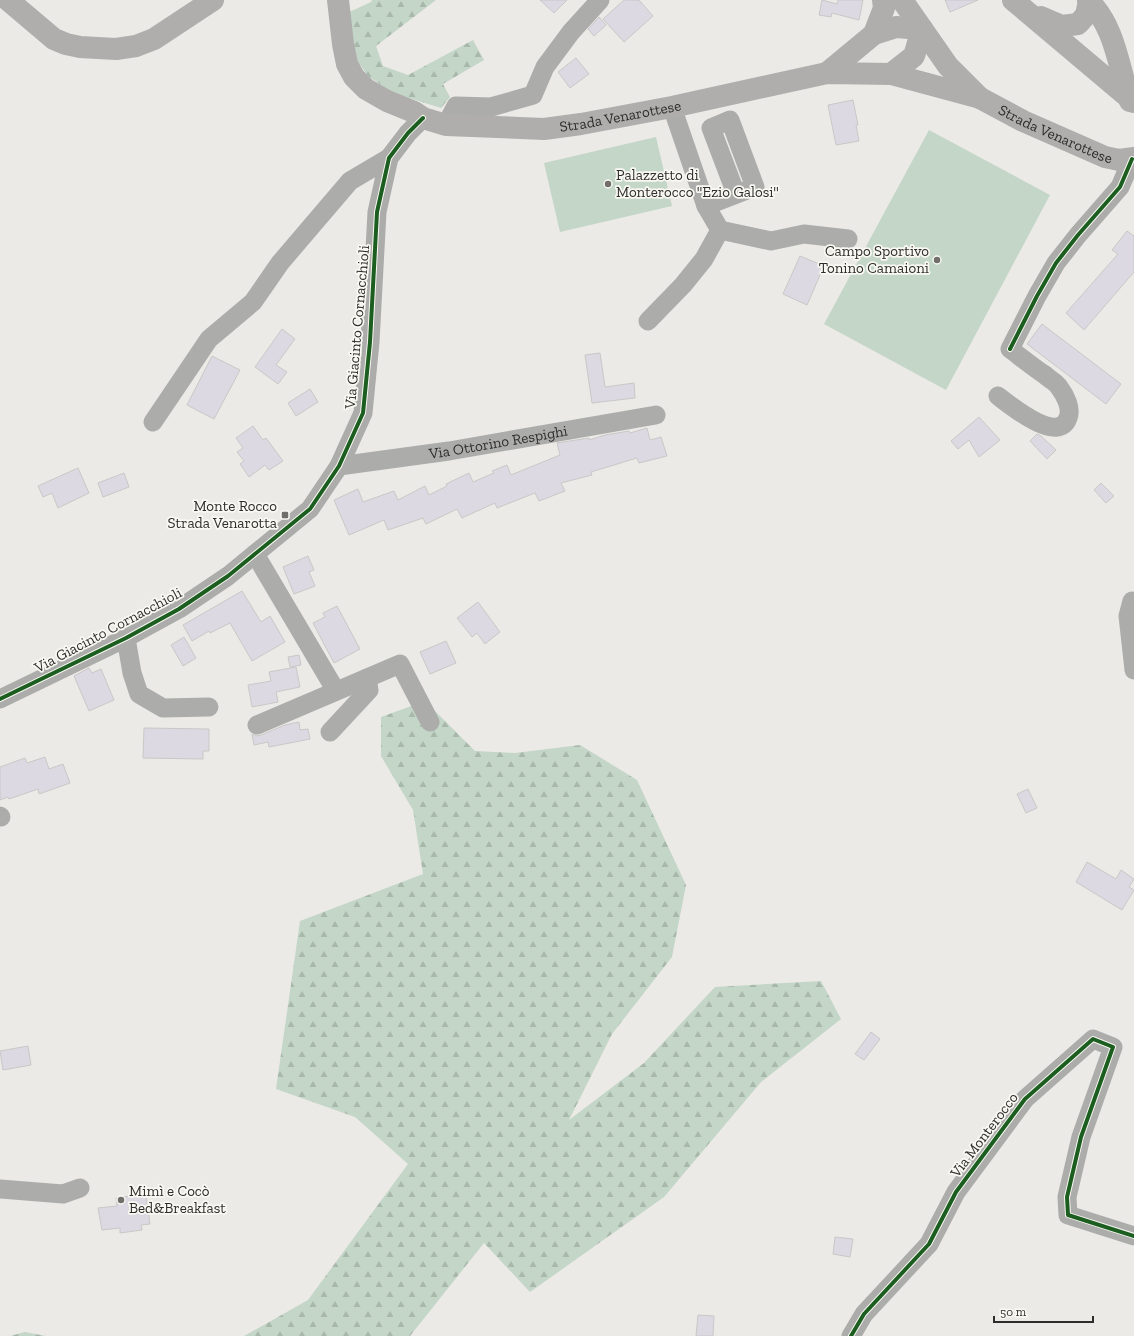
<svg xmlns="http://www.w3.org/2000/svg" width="1134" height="1336" font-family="'Zilla Slab',serif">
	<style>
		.green { fill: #c3d6c7 }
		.forest { fill: url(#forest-firs) }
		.building { fill: #dcd9e2; stroke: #c9c8c7 }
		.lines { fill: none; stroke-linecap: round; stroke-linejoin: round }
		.minor { stroke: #acadab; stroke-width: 19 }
		.major { stroke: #afaead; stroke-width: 22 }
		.cycleway-casing { stroke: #f9f8f2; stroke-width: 6 }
		.cycleway { stroke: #1b5e20; stroke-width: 4 }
		.poi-dot { fill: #706f6c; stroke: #f9f8f2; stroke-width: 1.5 }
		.labels { text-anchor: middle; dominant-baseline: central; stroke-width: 3.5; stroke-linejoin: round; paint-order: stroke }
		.street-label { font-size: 15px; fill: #2d2d2b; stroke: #f9f8f2 }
		.poi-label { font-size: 15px; fill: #2d2d2b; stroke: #f9f8f2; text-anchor: start }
	</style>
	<defs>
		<pattern id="forest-firs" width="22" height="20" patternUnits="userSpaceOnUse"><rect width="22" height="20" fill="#c3d6c7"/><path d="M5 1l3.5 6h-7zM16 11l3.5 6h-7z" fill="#a8b8ab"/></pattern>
	</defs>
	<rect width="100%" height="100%" fill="#ebeae6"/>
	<!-- green -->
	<path class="green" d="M929,130l121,65 -104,195 -122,-66z
		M656,137l16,69 -112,26 -16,-69z"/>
	<!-- forest -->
	<path class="forest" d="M372,0h64l-60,46 7,20 25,9 65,-35 11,20 -41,24 7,13 -9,11 -48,-15 -25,-17 -12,-17 -11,-45 26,-12z
		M425,701l50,50 40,2 65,-8 57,35 49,105 -14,72 -60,77 -43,86 75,-57 71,-76 106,-6 20,38 -80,63 -97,115 -134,95 -46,-49 -74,93h-166l64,-36 100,-136 -53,-47 -79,-28 24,-168 123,-47 -10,-64 -32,-54v-39z
		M25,1332l21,4h-36z"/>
	<!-- building -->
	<path class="building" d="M540,0h27l-13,13z
		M624,0h15l14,16 -29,26 -21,-23z
		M822,0l15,4 1,-4h25l-4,20 -27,-7 -1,4 -12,-2z
		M945,0h33l-28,12z
		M599,17l7,8 -12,11 -6,-7z
		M576,58l13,16 -19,14 -12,-16z
		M853,100l5,25h-2l3,16 -23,4 -8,-40z
		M1127,231l7,5v36l-50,58 -18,-17 52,-59 -6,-4z
		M800,256l24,10 -17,39 -24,-11z
		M1042,324l79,60 -15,20 -79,-60z
		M282,329l13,10 -19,26 11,7 -9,12 -23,-17z
		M600,353l5,34 29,-4 1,15 -43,5 -7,-48z
		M212,356l28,14 -26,49 -27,-14z
		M310,389l8,13 -22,14 -8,-13z
		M979,417l21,23 -21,17 -10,-17 -11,9 -7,-8z
		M253,426l10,14 3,-2 17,23 -14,9 -4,-5 -16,12 -9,-13 4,-3 -7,-9 6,-4 -7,-10z
		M647,428l3,12 11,-3 6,19 -28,7 -2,-5 -46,14 1,3 -31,8 4,8 -26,10 -4,-8 -38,15 -2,-5 -33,15 -5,-9 -31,15 -3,-6 -35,12 -4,-10 -35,15 -15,-35 24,-11 5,13 31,-11 4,9 27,-14 4,9 18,-9 -1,-2 23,-11 4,9 21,-9 -2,-2 15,-6 4,10 49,-20 -3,-12 32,-5v2l16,-5 24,-4 1,2z
		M1037,434l4,2 15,14 -9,9 -17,-18z
		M78,468l11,25 -31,15 -6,-15 -9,4 -5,-11z
		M124,473l5,14 -26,10 -5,-14z
		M1101,483l13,13 -8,7 -12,-13z
		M308,556l6,14 -5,2 6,14 -21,8 -11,-27z
		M242,591l19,31 9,-6 15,26 -33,19 -22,-38 -20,10 -1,-2 -17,10 -9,-16z
		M478,602l22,30 -15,12 -8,-11 -5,4 -15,-19z
		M337,606l23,43 -26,14 -21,-40 12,-6 -2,-4z
		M184,637l12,21 -13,8 -12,-21z
		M446,641l10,22 -26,11 -10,-22z
		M299,655l2,10 -11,2 -2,-10z
		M296,667l4,20 -24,5 2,10 -26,5 -4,-22 23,-4 -2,-9z
		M89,668l3,5 9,-4 13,31 -25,11 -15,-35z
		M299,722l1,8 8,-1 2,10 -41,8 -1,-5 -14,3 -2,-11 4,2 5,-1 24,-10z
		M144,728l65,1v22h-6v8l-60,-1z
		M45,757l4,12 14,-5 7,19 -31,11 -1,-5 -29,10 -1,-2 -8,3v-33l25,-9 2,5z
		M1028,789l9,19 -11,5 -9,-19z
		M1087,862l29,17 5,-9 13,9 -5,8 5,3 -12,20 -46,-28z
		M871,1032l9,7 -16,21 -9,-6z
		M28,1046l3,19 -28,5 -3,-19z
		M146,1194l4,30 -9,1 1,5 -22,3v-5l-18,2 -4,-22 19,-2 -1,-8z
		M835,1237l18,2 -3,18 -17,-3z
		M698,1315l16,1 -1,20h-17z"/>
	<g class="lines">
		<!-- minor -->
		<g class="minor">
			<path d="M672,107l34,99 14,24 51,11 33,-7 44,5"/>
			<path d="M446,125l10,-19 35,1 42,-12 12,-28 26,-35 29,-32"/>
			<path d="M706,206l49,-19 -25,-67 -19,8 25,66"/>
			<path d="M648,321l35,-36 21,-26 16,-29"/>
			<path d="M998,396c12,9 60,49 70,22 4,-10 -3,-23 -9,-31 -3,-5 -10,-8 -14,-12 -12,-8 -23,-17 -35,-26l27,-53 19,-33 22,-28 42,-48 12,-28"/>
			<path d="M153,422l56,-83 44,-37 27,-39 70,-82 39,-23"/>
			<path id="s1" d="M339,466l110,-15 207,-36"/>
			<path d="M255,554l81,137"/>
			<path d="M1134,602l-2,-1 -4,15 6,54"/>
			<path d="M126,638l6,35 7,21 24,14 46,-1"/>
			<path d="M0,699l126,-61 53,-29 49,-33 82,-67 29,-43 24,-53 7,-71 7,-130 12,-54 19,-25 15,-15"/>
			<path d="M257,725l143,-61 30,58"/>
			<path d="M330,732l39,-42 -2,-12"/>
			<path d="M0,816l1,1"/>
			<path d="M0,1189l63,5 17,-6"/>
			<path d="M851,1336l13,-22 65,-70 27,-52 69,-93 68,-60 20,8 -32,90 -14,60 1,18 66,21"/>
		</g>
		<!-- major -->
		<g class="major">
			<path d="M8,0l46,39 12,5 14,3 36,2 20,-3 18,-7 59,-39"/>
			<path id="s2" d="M338,0l5,44 4,20 7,13 12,12 21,12 27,11 9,6 23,7 98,4 37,-5 91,-17 155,-34 64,1 23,-18 8,-27"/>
			<path d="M902,0l46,66 32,32"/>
			<path d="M1013,0l121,102"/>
			<path d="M1088,0c28,28 30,66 42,101"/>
			<path d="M1041,17l21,9 16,-2 8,-9 3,-14"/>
			<path d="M874,34l10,-26 -1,-8"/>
			<path d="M827,73l47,-39 22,-7 26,2"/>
			<path id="s3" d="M891,74l89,24 43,23 82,36 14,3 15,-2"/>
		</g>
		<defs>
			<path id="cycleway" d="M1010,349l27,-53 19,-33 22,-28 42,-48 12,-28
				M0,699l126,-61 53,-29 49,-33 82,-67 29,-43 24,-53 7,-71 7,-130 12,-54 19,-25 15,-15
				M851,1336l13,-22 65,-70 27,-52 69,-93 68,-60 20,8 -32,90 -14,60 1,18 66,21"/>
		</defs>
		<!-- cycleway casing -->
		<use href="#cycleway" class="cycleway-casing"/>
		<!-- cycleway -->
		<use href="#cycleway" class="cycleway"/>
	</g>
	<!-- markers -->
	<g class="poi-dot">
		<circle cx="608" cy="184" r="4"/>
		<circle cx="937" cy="260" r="4"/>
		<rect x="281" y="511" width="8" height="8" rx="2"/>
		<circle cx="121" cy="1200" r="4"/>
	</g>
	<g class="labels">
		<!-- street labels -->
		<g class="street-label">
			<text stroke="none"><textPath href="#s2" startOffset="360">Strada Venarottese</textPath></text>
			<text stroke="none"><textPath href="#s3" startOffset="176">Strada Venarottese</textPath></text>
			<text transform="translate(357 327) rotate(-85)">Via Giacinto Cornacchioli</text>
			<text stroke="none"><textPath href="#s1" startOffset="161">Via Ottorino Respighi</textPath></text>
			<text transform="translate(108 630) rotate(-28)">Via Giacinto Cornacchioli</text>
			<text transform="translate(984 1135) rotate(-53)">Via Monterocco</text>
		</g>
		<!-- poi labels -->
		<g class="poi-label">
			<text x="616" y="175">Palazzetto di<tspan x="616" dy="17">Monterocco "Ezio Galosi"</tspan></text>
			<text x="929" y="251" text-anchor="end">Campo Sportivo<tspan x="929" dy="17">Tonino Camaioni</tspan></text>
			<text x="277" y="506" text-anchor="end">Monte Rocco<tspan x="277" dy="17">Strada Venarotta</tspan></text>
			<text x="129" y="1191">Mimì e Cocò<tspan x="129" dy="17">Bed&amp;Breakfast</tspan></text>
		</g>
	</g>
	<!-- scale -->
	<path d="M994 1316v6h99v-6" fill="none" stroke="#2d2d2b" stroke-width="2"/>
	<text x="1000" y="1316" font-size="12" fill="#2d2d2b" stroke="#f9f8f2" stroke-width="3" paint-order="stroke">50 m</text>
</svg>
